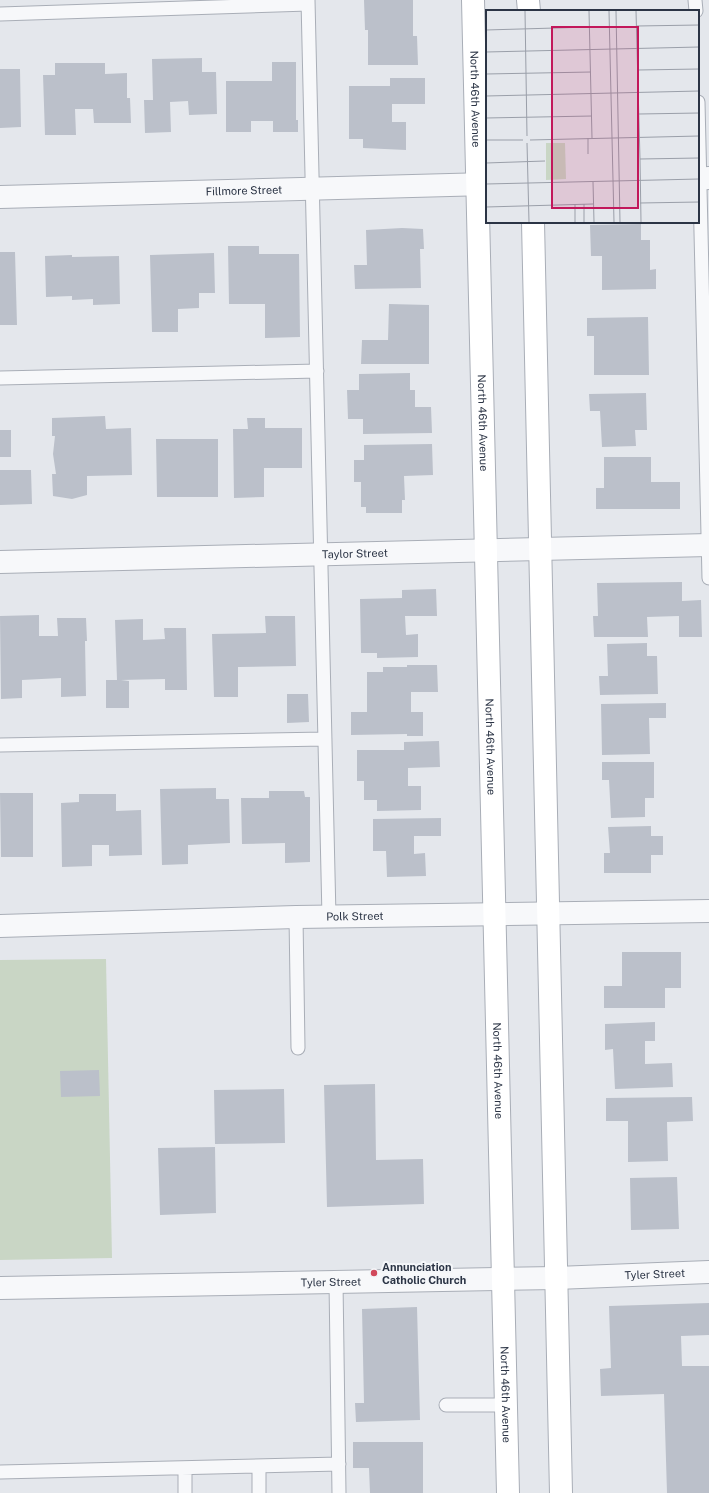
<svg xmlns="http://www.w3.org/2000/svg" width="709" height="1493" font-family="'Public Sans',sans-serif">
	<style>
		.green { fill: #c9d6c5 }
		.building { fill: #bbc0ca }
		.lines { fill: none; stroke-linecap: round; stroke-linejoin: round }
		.lane-casing { stroke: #a9aeb7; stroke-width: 15 }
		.street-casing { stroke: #a9aeb7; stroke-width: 24 }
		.secondary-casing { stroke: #a9aeb7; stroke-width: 24 }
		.lane { stroke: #f7f8fa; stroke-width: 13 }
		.street { stroke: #f7f8fa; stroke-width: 22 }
		.secondary { stroke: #fff; stroke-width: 22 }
		.poi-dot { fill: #d1495b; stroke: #f4f6f9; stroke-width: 1.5 }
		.labels { text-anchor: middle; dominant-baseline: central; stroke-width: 4; stroke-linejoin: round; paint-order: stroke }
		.street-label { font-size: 11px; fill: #2b3445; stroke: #f4f6f9 }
		.poi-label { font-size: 11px; font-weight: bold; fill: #2b3445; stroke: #f4f6f9; text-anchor: start }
		.inset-road { fill: none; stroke: #9a9fa9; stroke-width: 1 }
		.view { fill: #c2185b; fill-opacity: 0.15; stroke: #c2185b; stroke-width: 2 }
		.inset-edge { fill: none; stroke: #2b3445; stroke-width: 2 }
	</style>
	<rect width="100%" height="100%" fill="#e4e7ec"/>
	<!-- green -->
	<path class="green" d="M106,959l6,299 -112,2v-300z"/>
	<!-- building -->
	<path class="building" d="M364,0h49v36h4l1,29h-50v-35h-3z
		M619,9l1,2h-31v-1z
		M202,58v14h14l1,42 -28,1 -1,-14 -18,1 1,30 -26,1 -1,-33h9l-1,-41z
		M272,62h24v58h2v12h-25v-11h-22v11h-25v-51h46z
		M55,63h50v11l22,-1v25h3l1,25h-37l-1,-14h-18l1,26h-31l-2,-60h12z
		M0,69h20l1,58 -21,1z
		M390,78h35v26h-33v18h14v28l-43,-2v-9h-14v-53h41z
		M641,224v16h9v30l6,-1v20l-54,1v-34h-11l-1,-31z
		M402,228l21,1 1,20h-4l1,39 -66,1 -1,-24h13l-1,-35z
		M228,246h31v8h40l1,83 -35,1v-34h-36z
		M0,252h15l2,73h-17z
		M214,253l1,40h-16v15l-21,1v23h-26l-2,-77z
		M72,255v2l47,-1 1,48 -27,1v-6l-21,1v-4l-26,1 -1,-41z
		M389,304l40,1v59h-68l1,-24h26z
		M648,317l1,58h-55v-39h-7v-18z
		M410,373v17h5v17h16l1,26 -69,1v-15h-15l-1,-29h12v-16z
		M646,393l1,37h-12l1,16 -34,1 -2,-36h-10l-1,-17z
		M105,416l1,13 25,-1 1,47 -45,1v19l-15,4 -19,-3 -1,-22h4l-3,-20 2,-18h-3v-18z
		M247,418h18v10h37v40h-38v29l-30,1 -1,-69h15z
		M0,430h11v27h-11z
		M156,439h62v58h-61z
		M432,444l1,31 -29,1 1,24h-3v13h-36v-6h-5v-25h-7v-22h10v-15z
		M604,457h47v25h29v27h-84v-21h8z
		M0,470h31l1,34 -32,1z
		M682,582v19l19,-1 1,37h-23v-21l-32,1 1,20h-54l-1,-21h5l-1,-33z
		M436,589l1,27h-32l1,19 12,-1v23l-41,1v-5h-16l-1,-54 42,-1v-8z
		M39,615v21h19l-1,-18h29l1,23h-2l1,55 -25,1v-19l-39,2v18l-21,1 -1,-83z
		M265,616h30l1,50 -58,1v30h-24l-2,-63 54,-1z
		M143,619v21l22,-1 -1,-11h22l1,62h-22v-11l-44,1 8,1v27h-23v-28h11l-2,-60z
		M647,643v13h10l1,38 -58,1 -1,-19h9l-1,-32z
		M407,665h30l1,27h-27v20h12v24h-16v-2l-56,1v-23h16v-40h16v-5h24z
		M287,694h21l1,28 -22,1z
		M666,703v15h-17l1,36 -48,1 -1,-51z
		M439,741l1,26 -32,1v18h13v24l-44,1v-11h-13v-19h-7v-31h47v-8z
		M602,762h52v36h-9v19l-34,1 -2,-38h-7z
		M216,788v11h13l1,44 -42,2v19l-26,1 -2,-76z
		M269,791h35l1,6h5v65l-25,1v-20l-43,1 -1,-46h28z
		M0,793h33v64h-32z
		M79,794h37v17l25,-1 1,45 -33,1v-11h-17v21l-30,1 -1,-64 18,-1z
		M441,818v18h-27v18l11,-1 1,23 -39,1 -1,-26h-13v-32z
		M651,826v10h12v19h-12v18h-47v-20h6l-2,-26z
		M622,952h59v36h-16v20h-61v-22h18z
		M655,1022v19h-10v23l27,-1 1,24 -58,2 -2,-40 -8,1v-26z
		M99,1070l1,26 -39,1 -1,-26z
		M375,1084l1,76 47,-1 1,45 -97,3 -3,-122z
		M284,1089l1,54 -70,1 -1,-54z
		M692,1097l1,24 -26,1 1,39 -40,1v-41h-22v-23z
		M215,1147l1,66 -56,2 -2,-67z
		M677,1177l2,52 -48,1 -1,-52z
		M709,1303v32l-28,1 1,30h27v127h-42l-3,-99 -63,2 -1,-27 11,-1 -2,-62z
		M417,1307l3,113 -64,2 -1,-19h9l-2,-94z
		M353,1442h70v51h-53l-1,-25h-16z"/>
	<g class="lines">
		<defs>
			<path id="lane" d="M308,0l21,917
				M695,0l1,11
				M0,14l308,-10
				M698,102l11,476
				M0,378l317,-7
				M0,745l325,-6
				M296,917l2,131
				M336,1282l3,211
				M446,1405h60
				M259,1466v27
				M185,1468v25
				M0,1472l339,-8"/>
			<g id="street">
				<path d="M698,179l11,-1"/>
				<path id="s1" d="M0,197l487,-13"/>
				<path id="s2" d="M0,562l709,-17"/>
				<path id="s3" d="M0,926l296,-9 413,-6"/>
				<path id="s4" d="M0,1288l556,-10 153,-6"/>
			</g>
			<g id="secondary">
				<path id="s5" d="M473,0l35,1493"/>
				<path d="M528,0l1,11"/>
				<path d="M533,222l28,1271"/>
			</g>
		</defs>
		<!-- lane casing -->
		<use href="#lane" class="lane-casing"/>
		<!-- street casing -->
		<use href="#street" class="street-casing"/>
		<!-- secondary casing -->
		<use href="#secondary" class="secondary-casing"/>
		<!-- lane -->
		<use href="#lane" class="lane"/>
		<!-- street -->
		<use href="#street" class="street"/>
		<!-- secondary -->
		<use href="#secondary" class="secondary"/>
	</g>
	<!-- markers -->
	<circle class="poi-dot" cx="374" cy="1273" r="4"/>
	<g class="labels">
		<!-- street labels -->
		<g class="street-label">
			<text stroke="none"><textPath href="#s5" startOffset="99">North 46th Avenue</textPath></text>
			<text stroke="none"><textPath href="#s1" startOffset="244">Fillmore Street</textPath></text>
			<text stroke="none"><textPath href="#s5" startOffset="423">North 46th Avenue</textPath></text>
			<text stroke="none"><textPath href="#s2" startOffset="355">Taylor Street</textPath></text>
			<text stroke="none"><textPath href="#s5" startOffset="747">North 46th Avenue</textPath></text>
			<text stroke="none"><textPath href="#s3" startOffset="355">Polk Street</textPath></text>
			<text stroke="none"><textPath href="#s5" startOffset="1071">North 46th Avenue</textPath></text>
			<text stroke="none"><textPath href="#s4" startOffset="655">Tyler Street</textPath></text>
			<text stroke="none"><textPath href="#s4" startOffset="331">Tyler Street</textPath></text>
			<text stroke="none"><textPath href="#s5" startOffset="1395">North 46th Avenue</textPath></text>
		</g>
		<!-- poi labels -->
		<g class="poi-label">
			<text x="382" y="1267">Annunciation<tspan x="382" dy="13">Catholic Church</tspan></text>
		</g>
	</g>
	<!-- overview -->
	<g transform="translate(486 10)">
		<rect width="213" height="213" fill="#e4e7ec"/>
		<path d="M60,133h19l1,36 -20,1z" fill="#c9d6c5"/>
		<path class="inset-road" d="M39,1l2,125M103,1l3,127M123,1l5,211M130,1l4,211M150,1l4,148 59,-1M151,16l62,-1M0,20l104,-3M0,42l213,-5M152,60l61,-1M0,64l105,-2M0,86l213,-5M153,104l60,-1M0,108l106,-2M102,128v16M0,130h37M44,130l169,-4M41,133l2,79M154,149l1,63M0,153l59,-2M107,172l1,40M0,174l213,-5M154,193l59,-1M98,194v18M89,195v17M0,197l107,-3"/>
		<path class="view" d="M66,17h86v181h-86z"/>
		<rect width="213" height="213" class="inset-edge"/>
	</g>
</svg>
